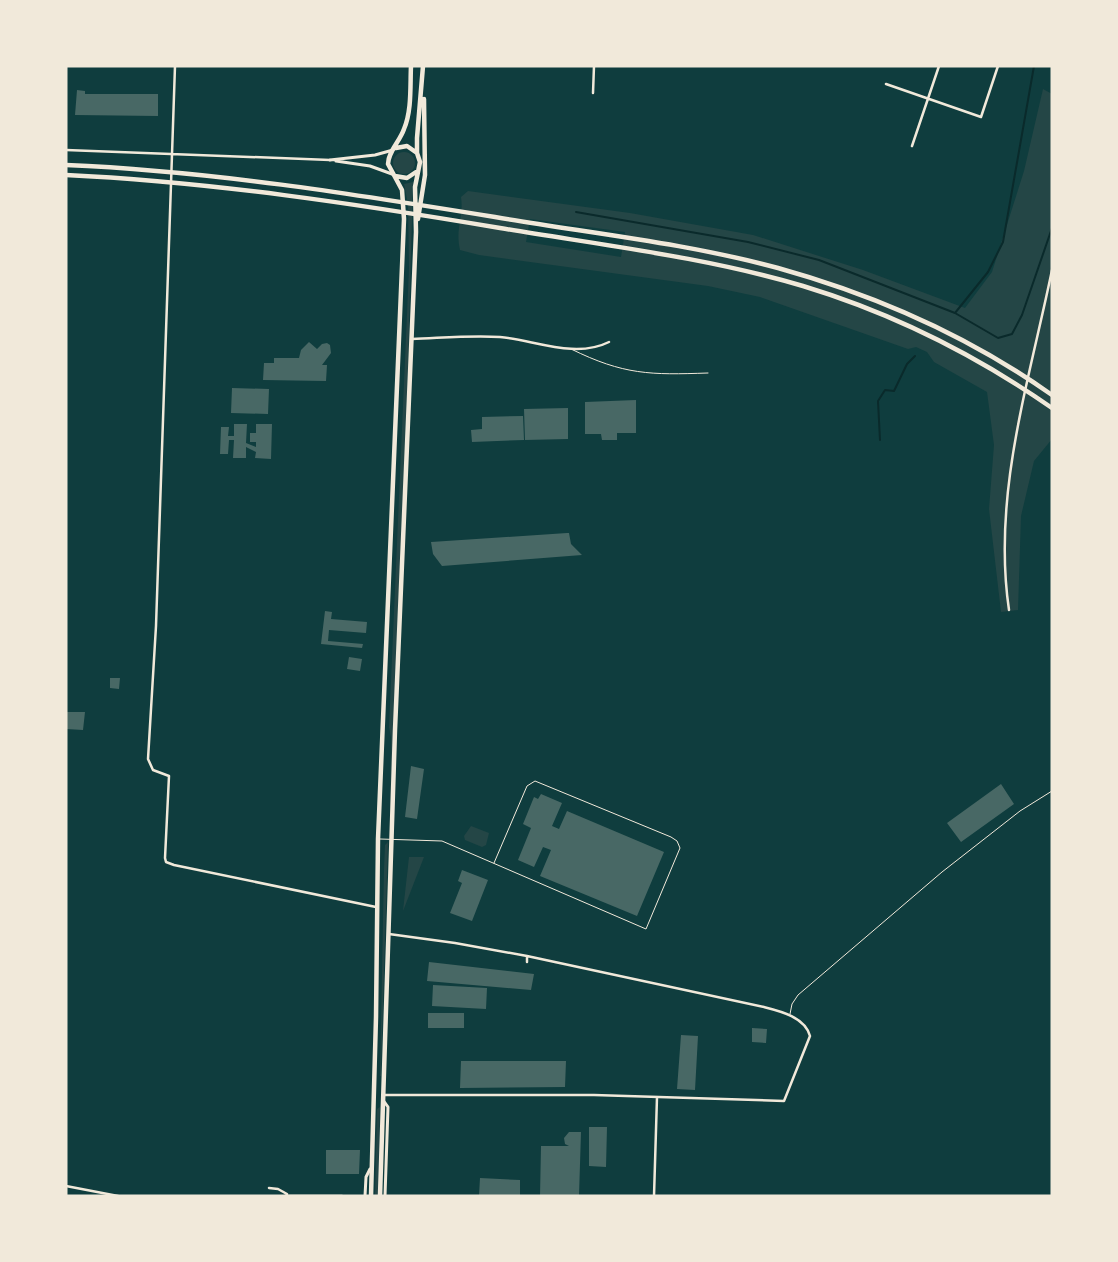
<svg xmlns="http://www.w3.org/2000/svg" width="1118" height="1262" font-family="'Alegreya Sans',sans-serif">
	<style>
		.green { fill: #244646; fill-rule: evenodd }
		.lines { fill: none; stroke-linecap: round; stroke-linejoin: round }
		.stream { stroke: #0a2a2b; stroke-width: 2 }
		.building { fill: #486865 }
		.service { stroke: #f1e9da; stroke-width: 1 }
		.minor { stroke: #f1e9da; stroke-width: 2.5 }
		.tertiary { stroke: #f1e9da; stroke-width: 3 }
		.trunk { stroke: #f1e9da; stroke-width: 4.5 }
		.motorway { stroke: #f1e9da; stroke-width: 4.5 }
	</style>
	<rect width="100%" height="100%" fill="#0f3d3e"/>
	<!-- green -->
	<path class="green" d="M1043,89l9,5v345l-18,22 -13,55 -3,94 -17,2 -12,-103 5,-64 -7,-53 -53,-30 -7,-10 -11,-5 -8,2 -148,-52 -52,-11 -229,-31 -19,-5c-5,-22 4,-33 1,-53l7,-6 162,22 123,22 110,35 102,38 27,-36 32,-101zM530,219l95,13 -4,25 -95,-15z
		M393 163a11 11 0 1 1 22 0a11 11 0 1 1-22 0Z
		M413,182l-5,183 -18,453 1,-81 -2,-10 20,-459 -1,-64 -4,-20z
		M471,826l18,7 -3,12 -4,2 -17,-7 -1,-4z
		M388,842l-7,234h-1l4,-207 1,-24z
		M409,857h15l-21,54z
		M380,1107l-2,89h-3l2,-87z"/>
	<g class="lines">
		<!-- stream -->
		<path class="stream" d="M576,212l172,30 71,18 136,53 43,25 14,-4 10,-19 30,-87
			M955,313l33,-41 15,-30 31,-176
			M880,440l-2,-39 7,-11 9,1 13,-27 8,-8"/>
	</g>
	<!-- building -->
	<path class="building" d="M77,90l8,1v3h73v22l-83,-1z
		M309,342l8,7 5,-5 5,-1 3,2 1,8 -9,12h5l-1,16 -63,-1 1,-17h10v-5h25l2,-8z
		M232,388l37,1 -1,25 -37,-1z
		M636,400v33h-19v7h-15l-1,-6h-16v-32z
		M568,408v31l-43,1 -1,-31z
		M523,416l1,24 -52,2 -1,-12 11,-1v-12z
		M234,424h13l-1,19 10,4v-5h-6v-9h6v-9h16l-1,35 -16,-1 1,-6 -10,-5v11h-13l1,-18h-5l-1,14h-8l1,-27h8l-1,9h6z
		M567,533h2l2,11 11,11 -140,11 -9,-12 -2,-12z
		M325,611l7,1 -1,7 36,3 -1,11 -37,-3 -1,11 35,3 -1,4 -41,-4z
		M349,657l13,2 -2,12 -13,-2z
		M110,678h10l-1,11 -9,-1z
		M66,712h19l-2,18 -17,-1z
		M411,766l13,3 -7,50 -12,-2z
		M1001,784l13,20 -53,38 -14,-19z
		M541,794l21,9 -10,23 7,3 8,-18 97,41 -27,64 -97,-40 11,-26 -8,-3 -9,20 -16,-7 13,-32 -8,-4 11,-27 4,2z
		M462,870l26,10 -16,41 -22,-8 12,-30 -4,-2z
		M429,962l105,12 -3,16 -104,-9z
		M433,985l54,3 -1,21 -54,-3z
		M428,1013h36v15h-36z
		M752,1028l15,1 -1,14 -14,-1z
		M681,1035l17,1 -3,54 -18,-1z
		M461,1061h105l-1,26 -105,1z
		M589,1127h18l-1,40 -17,-1z
		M569,1132h12l-2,64h-39l1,-50h28l-4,-2 -1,-6z
		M326,1150h34l-1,24h-33z
		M480,1178l40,2v16h-41z"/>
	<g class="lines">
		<!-- service -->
		<path class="service" d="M571,349c53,26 79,26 137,24
			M380,839l62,2 204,88 34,-81 -3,-7 -6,-4 -136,-56 -8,5 -33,77
			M790,1014l2,-10 6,-9 144,-123 78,-61 32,-20"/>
		<!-- minor -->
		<path class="minor" d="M175,66l-19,560 -8,133 5,11 16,6 -4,82 1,4 8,3 202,42
			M886,84l95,33 17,-51
			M593,93l1,-27
			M912,146l27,-80
			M66,150l264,10
			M412,339c29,-1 59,-4 88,-2 34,3 75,22 109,5
			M1009,610c-17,-115 20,-228 43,-340
			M389,934l66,9 72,13v6
			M383,1095h211l190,6 26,-65c-5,-19 -30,-25 -46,-29l-237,-51
			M66,1186l52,10
			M269,1188l9,1 9,5
			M285,1196h57
			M654,1196l3,-99"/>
		<!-- tertiary -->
		<path class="tertiary" d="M330,160l45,-5 18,-5
			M336,161l34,5 22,8
			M383,1100l5,7 -3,89
			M365,1196l1,-19 4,-8"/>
		<!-- trunk -->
		<path class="trunk" d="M396,148l11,-2 10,7
			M395,176l12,2 9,-6
			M418,219l7,-44 -1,-76
			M371,1196l5,-179 2,-178 26,-620 -2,-29 -14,-26c0,-12 12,-23 16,-35 8,-19 6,-43 7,-63
			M380,1196l15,-466 21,-498 -1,-45 5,-25 -3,-9v-15l6,-72"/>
		<!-- motorway -->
		<path class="motorway" d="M66,165c144,6 287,29 429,52 94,16 191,26 283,51 97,27 192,69 274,127
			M66,175c146,7 291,29 434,53 101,17 205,29 303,58 89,27 173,69 249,122"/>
	</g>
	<!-- border -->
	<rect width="1118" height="1262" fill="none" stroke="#f1e9da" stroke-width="135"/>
</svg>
